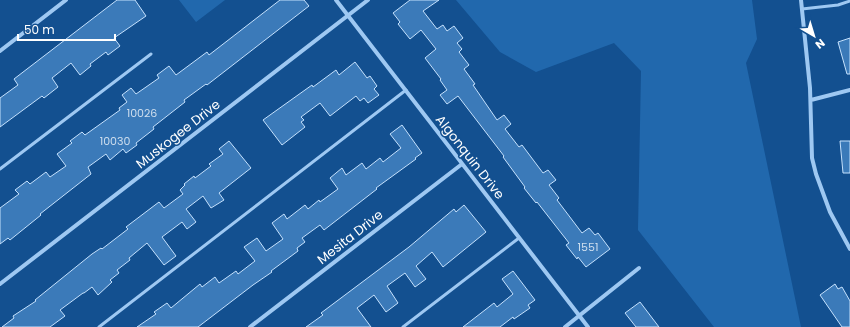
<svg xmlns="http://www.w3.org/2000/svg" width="850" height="327" font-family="Poppins,sans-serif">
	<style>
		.green { fill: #2168ad }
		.building { fill: #3b7ab9; stroke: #c5e1fd }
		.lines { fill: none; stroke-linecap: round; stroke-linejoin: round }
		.lane { stroke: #9ec8f2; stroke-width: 3 }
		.street { stroke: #9ec8f2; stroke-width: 4 }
		.labels { text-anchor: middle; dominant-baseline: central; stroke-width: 3; stroke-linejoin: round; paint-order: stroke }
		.number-label { font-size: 11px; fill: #cedeee }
		.street-label { font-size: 13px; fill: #fff; stroke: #135090 }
	</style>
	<rect width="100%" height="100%" fill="#135090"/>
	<!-- green -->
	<path class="green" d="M179,0h46l-29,22z
		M456,0h296l5,39 -11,24 55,264h-87l-76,-97 3,-159 -27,-28 -78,29 -36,-20z"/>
	<!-- building -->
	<path class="building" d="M117,0h18l11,16 -32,22 6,8 -12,9 -2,-3 -16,12 1,2 -11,9 -9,-12 -19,15 6,9 -14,11 -2,-2 -42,31v-29l18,-13 -4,-6z
		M280,0h24l5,6 -102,79 -1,-1 -22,16 1,2 -32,25 1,2 -18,14 1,2 -11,8 -3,-4 -13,11 -4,-6 -18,13 3,7 -51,40 1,1 -31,25 -2,-2 -8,6v-36l19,-14 -4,-4 12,-9 3,3 16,-12 4,5 16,-11 -9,-12 15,-11 -2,-2 12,-9 3,3 35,-25 -1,-2 8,-6 -5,-7 9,-7 5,6 23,-16 -2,-3 12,-9 7,9 31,-23 2,3z
		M410,0h29l-16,11 14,18 6,-4 4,6 7,-5 9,12 -6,5 5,6 -3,3 10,13 -5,4 11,15 -2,1 24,35 7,-5 7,9 -6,5 14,18 3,-2 21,28 5,-3 8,10 -7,5 10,13 -2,2 25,33 7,-5 6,7 3,-2 12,16 -24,18 -8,-10 -1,2 -11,-14 3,-2 -32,-41 -1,1 -12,-15 1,-1 -22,-30 1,-1 -46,-60 -11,8 -7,-9 7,-5 -7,-10 1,-1 -16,-21 11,-9 -15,-19 -11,9 -12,-15 2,-2 -7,-9z
		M850,38v36h-3l-9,-32z
		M355,62l12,16 3,-2 7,10 -3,3 5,6 -11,8 -4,-5 -4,3 -4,-5 -26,20 -10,-13 -19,14 3,3 -3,2 4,5 -23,18 -19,-25 49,-35 1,2 23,-17 3,5z
		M402,125l20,28 -7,5 1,1 -40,29 1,1 -53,41 -4,-5 -18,13 3,4 -8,6 1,3 -27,20 1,1 -19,13 -55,42h-61l19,-13 -2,-2 13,-9 4,5 29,-24 2,3 13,-10 4,6 17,-12 2,3 17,-13 -11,-14 13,-9 9,13 17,-12 -11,-16 12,-9 3,5 18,-14 3,4 11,-9 1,2 18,-13 -8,-11 12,-10 4,7 16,-12 4,6 14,-11 3,4 18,-14 -11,-14z
		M229,141l22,27 -32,25 5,7 -13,8 -8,-12 -17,13 10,13 -9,7 -5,-7 -20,15 14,19 -12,9 -17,-22 -18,15 1,2 -13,10 2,3 -9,7 2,2 -14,13 -6,-8 -8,6h-1l-23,17 5,6 -15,11h-48l12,-9 -1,-2 23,-15 -1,-1 57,-46 9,-6 1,1 26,-20 -2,-2 33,-25 5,6 19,-14 -3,-4 5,-5 -1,-1 10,-8 1,2 16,-12 -2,-2 14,-10 -4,-5z
		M840,141h10v32h-7z
		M464,205l22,27 -43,35 -11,-15 -16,14 10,13 -11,8 -10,-14 -18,13 11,17 -12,9 -12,-17 -17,13 14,19h-65l17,-12 -2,-2 88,-66 45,-38 2,3z
		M513,271l22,29 -7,5 2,3 -16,11 -1,-2 -13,10h-37l31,-24 3,4 16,-13 -11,-15z
		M835,284l3,5 4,-2 8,14v26h-8l-22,-32z
		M640,302l19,25h-23l-11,-14z"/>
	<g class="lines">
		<!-- lane -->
		<path class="lane" d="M802,9l36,-4 12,-4
			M0,169l151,-115
			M99,327l307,-237
			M403,327l116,-89"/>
		<!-- street -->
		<path class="street" d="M336,0l252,327
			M801,0l9,88 2,70 4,16 14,38 20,37
			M0,51l66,-51
			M811,100l39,-10
			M0,284l368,-284
			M250,327l212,-163
			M565,327l74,-59"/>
	</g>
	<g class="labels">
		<!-- number labels -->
		<g class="number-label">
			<text x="142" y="113">10026</text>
			<text x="115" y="141">10030</text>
			<text x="588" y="247">1551</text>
		</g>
		<!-- street labels -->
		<g class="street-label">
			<text transform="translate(178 134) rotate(-38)">Muskogee Drive</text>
			<text transform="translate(470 157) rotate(52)">Algonquin Drive</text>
			<text transform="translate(350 237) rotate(-38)">Mesita Drive</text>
		</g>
	</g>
	<!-- north arrow -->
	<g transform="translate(814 36) rotate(142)" stroke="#135090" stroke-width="3" paint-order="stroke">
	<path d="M0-3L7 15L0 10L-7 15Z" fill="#ffffff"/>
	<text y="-6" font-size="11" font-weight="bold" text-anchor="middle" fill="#ffffff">N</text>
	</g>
	<!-- scale -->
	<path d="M18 34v6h97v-6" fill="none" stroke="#ffffff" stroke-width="2"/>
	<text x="24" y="34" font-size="12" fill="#ffffff" stroke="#135090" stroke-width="3" paint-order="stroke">50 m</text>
</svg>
